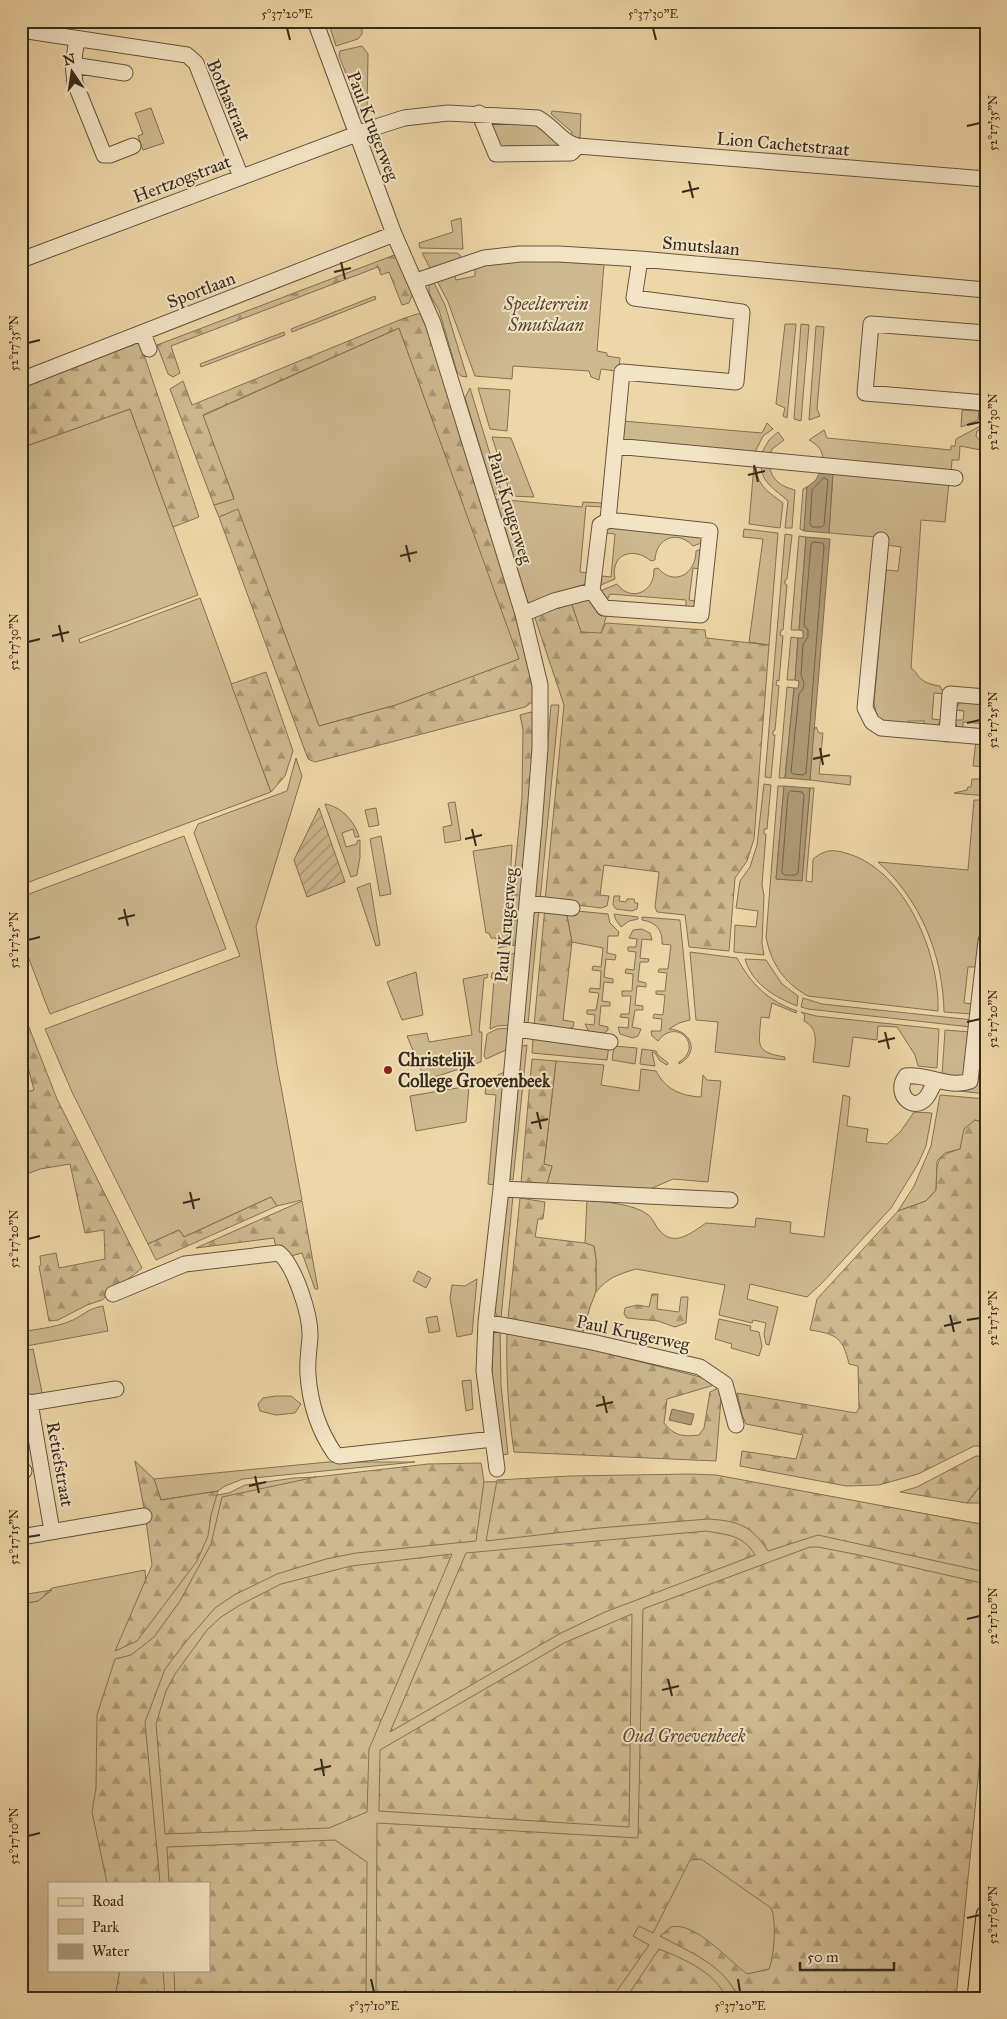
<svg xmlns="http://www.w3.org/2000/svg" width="1007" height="2019" font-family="'IM FELL Great Primer',serif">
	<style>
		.green { fill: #ceb98f; stroke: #827255 }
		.forest { fill: url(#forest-firs); stroke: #827255 }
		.garden { fill: url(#garden-furrows); stroke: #827255 }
		.water { fill: #af9c77; stroke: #7f6e52 }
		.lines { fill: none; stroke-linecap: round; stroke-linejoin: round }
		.shore { stroke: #736349; stroke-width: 1 }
		.minor-casing { stroke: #64553e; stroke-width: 17 }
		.major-casing { stroke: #372a1b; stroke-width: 21 }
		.minor { stroke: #f3e4c6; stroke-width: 15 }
		.major { stroke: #edd6a7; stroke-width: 19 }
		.ticks { fill: none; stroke: #372a1b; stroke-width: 2 }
		.poi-dot { fill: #8f2418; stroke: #f3e4c6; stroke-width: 2 }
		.labels { text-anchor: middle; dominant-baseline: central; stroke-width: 4; stroke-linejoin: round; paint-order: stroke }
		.street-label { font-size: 18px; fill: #372a1b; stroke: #f3e4c6 }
		.park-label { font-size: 18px; font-style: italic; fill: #554732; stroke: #f3e4c6 }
		.poi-label { font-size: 18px; font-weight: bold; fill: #372a1b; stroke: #f3e4c6; text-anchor: start }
		.neatline { fill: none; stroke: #372a1b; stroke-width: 2 }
		.ticks-label { font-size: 12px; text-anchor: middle; fill: #372a1b }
	</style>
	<defs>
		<pattern id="forest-firs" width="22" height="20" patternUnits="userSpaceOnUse" patternTransform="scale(1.25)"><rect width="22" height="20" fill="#ceb98f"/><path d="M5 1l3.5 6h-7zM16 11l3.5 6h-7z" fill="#a89774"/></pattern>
		<pattern id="garden-furrows" width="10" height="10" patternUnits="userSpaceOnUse" patternTransform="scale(1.25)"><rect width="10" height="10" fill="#ceb98f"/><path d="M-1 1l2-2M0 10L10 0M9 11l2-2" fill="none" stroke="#a89774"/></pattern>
	</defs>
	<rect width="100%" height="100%" fill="#edd6a7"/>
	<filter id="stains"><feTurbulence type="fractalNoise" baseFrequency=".004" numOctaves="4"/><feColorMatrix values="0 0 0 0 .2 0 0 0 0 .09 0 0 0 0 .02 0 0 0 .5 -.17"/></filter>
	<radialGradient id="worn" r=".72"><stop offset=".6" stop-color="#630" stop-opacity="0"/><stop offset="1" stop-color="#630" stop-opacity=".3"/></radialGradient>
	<!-- green -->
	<path class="green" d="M328,21h34v13l-4,5 -22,7z
		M362,46l6,8 -1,59 -11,1 -7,-17 4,-6 -14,-35 1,-5z
		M151,108l13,35 -21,7 -5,-14 5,-2 -8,-21z
		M552,111l29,3 -1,24 -9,-1 1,-5 -21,-18z
		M487,119l54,6 24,23 -12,-2h-44l-9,2z
		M461,218l2,31 -43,-1 -1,-5 34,-11 -2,-11z
		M422,253h35l3,2 1,4 -31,9z
		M521,260l83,4 -7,87 10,2v3l13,2 -6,70 1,-57 -14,-2 -2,11 -8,-3 -2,-6 -76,-5 -1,13 -37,-3 -27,-74 -13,-25 19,-6 2,9 19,-4v-9z
		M432,279l13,26 22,72 -6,-1 -4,-4 -18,-62 -10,-17v-9z
		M375,296l1,3 -84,33 -1,-3z
		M785,324h11l-9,94 -4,-2 2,-8 -9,-4z
		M801,324l8,1 -8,96 -7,-2z
		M816,326l8,1 -7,82 3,7 -11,4z
		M399,328l121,331 -124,46 -77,21 -81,-216 -19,7 -5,-12 20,-7 -32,-82z
		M284,332l1,3 -84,32 -1,-3z
		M470,388l33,109 -9,-4 -29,-95z
		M478,388l32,2 -3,41 -17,-2z
		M130,409l68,186 -119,44 1,4 120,-45 71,194 -250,93v-437z
		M962,410l17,1 -1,9 -17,7z
		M623,421l139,12 5,-10 6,6 -10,7 -9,18 -134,-13z
		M986,423v3l-9,5 -1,5 10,12v3l-26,-5 -1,14h-7l-1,12 -128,-11c0,-11 -5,-16 -14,-21l15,-10 3,8 124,12v-4h4l1,-7z
		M778,432l6,8 -12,9 -3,7 -8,-2 8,-14z
		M492,437l19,1 23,59 -23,-1z
		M756,464c0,21 12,28 27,39l-3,25 -31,-4 5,-59z
		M761,464l8,2c4,15 11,20 26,24l-3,38h-7l3,-27c-13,-12 -27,-18 -27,-37z
		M833,472l116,10 -4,40 -24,-2 -10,148c5,3 5,6 9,10 5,5 13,7 20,8l4,8 -10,-1 -2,26 9,1 -4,6h-13v-5h-16l-1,5 -27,-6 -4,-7 -2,-10 12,-133 12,1 3,-24 -14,-2v-7l-58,-5z
		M807,487l-3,44 -4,-2 3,-40z
		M496,499l86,8 1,-5 20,1 -1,4 -16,-1 -6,66 9,1v6l-4,5 -57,19z
		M982,502h4v53l-4,-5 2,-28 -4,-1z
		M609,527l92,9 3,6 -11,4c-15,-16 -37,-9 -38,14l-4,1c-18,-15 -41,-7 -36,18l-14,6 1,-9 9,1 4,-43 -10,-1z
		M744,529l34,4 -9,112 -20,-3 14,-103 -20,-2z
		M785,534l7,1 -5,44 -2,1v4l2,1 -4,45h-2l-1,5 3,1 -4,45 -2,-1 -1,5 3,1 -4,44 -2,1v4h2l-4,43 -6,-1z
		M799,536l7,1 -7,93h-8z
		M705,548l-4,21 -8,-1 -4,32 11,2 -4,6 -10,1v-9l-76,-6 -4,8 -6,-11 17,-7c14,19 38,8 37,-15l4,-1c16,19 38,6 38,-17z
		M580,600h8l19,14 -6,20 -20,-2 -10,-30z
		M791,637l7,1 -3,42h-8z
		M787,687l7,1 -9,90h-6z
		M960,702h26v22l-23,-2v9l-5,-2 -4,-9h9l1,-9 -9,-1z
		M551,705h8l-19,196h-6z
		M816,727l3,6h4l-4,41 32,2 -1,9 -40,-5 3,-48z
		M976,741l10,1v25l-13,-1z
		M296,758l6,18 -46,151 21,138 25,135 -25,6 -6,-9 -87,40 -5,-7 -31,14 -76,-152 -27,-63 195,-73 -46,-123 4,-9 89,-33z
		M972,779h14v17l-32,-3 13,-3 1,-3h3z
		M764,784l7,1 -4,44h-3v5h2l-4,51 2,10 -2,48 2,12 -30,-3 1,-27 21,2 2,-16 -22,-3 4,-27 10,-14 7,-22z
		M778,786h6l-8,93 26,1 8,-92h4l-8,93 6,1 1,-23c13,-10 20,-10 36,-5 57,18 91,101 89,157l-130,-15c-24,-13 -37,-33 -42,-59z
		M974,800h12v105l-10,62h-8l-4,36 9,1 -1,10 -28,-2c-1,-56 -23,-112 -66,-150l90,8z
		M455,802l6,38 -16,3 -2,-16 9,-2 -4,-22z
		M325,804c15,2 30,17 34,33h-4l-2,-8 -11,4 4,14 11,-3v-3l3,-1v17l-3,18 -6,2z
		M376,808l3,17 -10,2 -4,-17z
		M184,836l42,113 -176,65 -29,-76v-41z
		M381,836l10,58 -11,2 -10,-57z
		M512,845l-5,101 -9,2 -2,-10h-5l-2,-5h-3l-13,-82z
		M370,883l10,62 -4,1 -19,-58z
		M614,896h6l-1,5 7,1 1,-3h7l1,4h3l-1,6 -5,2 -16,-2 -3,-4z
		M539,909l-11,115 -8,-4 12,-110z
		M556,909l52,5 2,9 9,9 -1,4h-10l-1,17 9,2 -1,5 -9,-1 -2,18 9,2v4l-9,-1 -2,19 8,1v4h-9l-2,19 9,2v3l-5,4 -14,-2 -4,-8 9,1 1,-10 -8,-1v-4h9l3,-17 -10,-1 1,-4 10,1 1,-18 -9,-1 1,-4 8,1 2,-19 -31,-6 -5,-26z
		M614,914l24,3v2l-9,2 -8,6 -5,-7z
		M642,917l38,3 10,100 -11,3 -10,6c23,1 31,24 10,35v-2c25,-15 -2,-46 -21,-21l-6,-5 -1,-5h10l1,-12 -9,-1 1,-4 9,1 2,-20 -9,-1v-3h9l2,-18 -9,-1 1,-3h9l3,-24 -9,-1c1,-14 -6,-22 -20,-24z
		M642,929l8,4 2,7 -10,-1 -2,19 9,1 -1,3h-8l-2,19 8,2v4l-9,-1 -2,19 8,1v4h-8l-3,17 9,2 -3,7 -5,2 -13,-4 -2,-7 10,1 1,-10 -9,-1 1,-3h8l2,-18h-9v-5h10l1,-17 -8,-1 1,-4 8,1 2,-18 -8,-1v-4h8l1,-8 -8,-1 4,-8z
		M690,952l47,6c14,26 31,43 60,53l-1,2 -24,-10 -3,15 -8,-1c-2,28 -7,35 24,40v3l-70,-8 3,-30 -22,-2z
		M518,953l-7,72 -14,1 -7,3 4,-50 -3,-1 1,-5 10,-2 1,-16z
		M745,959l21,1 16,24 16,12 -1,10c-22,-9 -45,-22 -52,-47z
		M416,972l7,43 -21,5 -15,-38z
		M488,974l-1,4h-3l-5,54h3l-1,30 -56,18 -18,-44 20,-3 2,9 43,-7 -9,-56z
		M803,998l19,6 151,16 -2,7 -163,-18 -7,-2z
		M801,1012l15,4 123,13 -2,39 -19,-2 -3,-11 -18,-28 -19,-1 -1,14 -24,-3 -4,30 -36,-5c1,-16 8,-32 -9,-41l1,-6z
		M511,1028l-3,21 -22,10 -2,-3 3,-22 10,-5z
		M945,1030l26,2 -6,44h-23z
		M980,1033l6,1v60l-44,-5v-1h23z
		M533,1037l76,8 -2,15 -75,-7z
		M527,1045l-14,135 -7,-3 13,-130z
		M614,1046l23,2 -2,16 -23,-4z
		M642,1049l14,2 2,4 10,8 -1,2 -7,-4 -5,-8 -3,-1 3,14 -15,-2z
		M556,1061l48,4 -3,20 38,6 2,-22 15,2c9,18 25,25 45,26l2,-22 4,5 14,1 -13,101 -35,-3 -25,11 -101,-6 5,-18 -8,-1z
		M504,1072l-9,113 -7,-1 8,-89 -11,-1 1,-8 12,-11z
		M469,1086l-3,36 -50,9 -6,-35z
		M843,1095l7,2 -3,29 21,3 -2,13 21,2 14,-13 13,-19 18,1 -6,33 -8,18 -27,44 -69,75 -15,14 -57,-13 -3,15 31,8 -9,38 -3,-1 -2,-10 2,-11 -13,-3 -1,3 -33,-8 6,-30 -89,-16c-17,5 -29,9 -40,23v-32l-2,-14 -9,-3 2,-43c17,2 47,4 60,14 5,3 8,11 12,16 15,18 32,3 47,-7l49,4 1,-9 35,4 -1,11 34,4z
		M940,1095l46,4v24l-11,-3 -15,29 -15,4 -8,8 -1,29 -10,11 -28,10 16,-25 17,-40z
		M504,1195l9,1 -12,122 -3,-1 -3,-5v-8z
		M418,1271l13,7 -5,10 -13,-7z
		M477,1279l-5,55 -15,3 -7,-39 2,-13 13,1z
		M103,1306l5,25 -87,16v-15c15,-3 32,-4 47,-10 14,-5 18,-13 35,-16z
		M437,1316l3,15 -11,2 -3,-15z
		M719,1319l32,7 -1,4 9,2 3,14 -3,10 -28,-8 1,-4 -17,-5z
		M500,1327l1,58 7,69 -7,1 -2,-2 -7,-83 2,-41z
		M33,1349l10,48 -11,-1 -11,-9v-36z
		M471,1380l2,29 -7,2 -4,-30z
		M276,1396h15l10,8 -6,9 -19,2 -16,-4 -2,-7 5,-6z
		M328,1462h87l-172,17 -18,7 -7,5 -57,9 -7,-21z
		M717,1476l269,49v159l-31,314h-839l5,-28h88v-87h-160v87h71l-5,28h-94v-394l17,-3 14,-13 93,-18 1,12 23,-27 1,-52 59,-10 16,-8 49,-7 22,-1h-2l169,5z
		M986,1478v25h-19z"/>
	<!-- forest -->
	<path class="forest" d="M397,254l16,39 -4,10 -7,2 -13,-33 -8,3 -3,-8 -207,79 9,27 -7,4 -5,-3 -11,-29z
		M417,314h7l44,139 60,206 7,41 -10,7 -210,55 -7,-3 -89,-242 19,-8 81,217 77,-21 123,-46 -120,-331 -196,87 31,84 -20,6 -44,-116 13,-8 9,24 210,-86z
		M139,340l60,177 -26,10 -43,-118 -109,39v-62z
		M571,602l10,30 20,1 5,-10 99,7 1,8 63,7 -15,194 -7,22 -12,17 -6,73 -40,-4 -4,-32 -28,-3 -2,-5 4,-35 -55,-7 -4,30 9,1 -2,10 -6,2 -56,-7 19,-196 -30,-90z
		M266,672l27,79 -8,25 -14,16 -40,-108z
		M531,712l4,5 -17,228 -11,1 15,-148 1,-68 -3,-15z
		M545,907l11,2 11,7 5,26 -9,78 11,2 -1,5 -6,3 -33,-4z
		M21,1007l36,92 85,169 -40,32 -15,5 -29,15 -9,1 -10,-55 2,-1 -1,-9 16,-3 3,15 46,-9 -1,-29 -19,3 -15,-69 -30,5 -13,5 -6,-29v-52l13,-3 -9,-34h-4z
		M532,1059l24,2 -12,103 8,2 -5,18 -26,-1z
		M975,1120l11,3v323h-12l-56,28 -39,11 -33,1 -106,-20 2,-15 54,8 7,-24 -57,-11 -4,-9 -5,-22 119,20 3,-5 -1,-42 -9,-2c-6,-26 -12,-30 -39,-34l7,-31 81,-88 28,-10 10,-11c2,-26 -4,-33 24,-41l4,-20z
		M271,1197l6,9 -121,54 -8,-16 31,-14 5,7z
		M520,1198l25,4 -2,17h-5l-3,18 50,6 9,3 2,14v32l-6,15 -8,28 -74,-16z
		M302,1201l16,88h-3l-13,-36 -11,3 -15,-8 -2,-10 -78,10z
		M652,1294h6l-1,15 22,3 2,-15h7l-2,26 -11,4 -17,-6 -31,-3 -3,-4 1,-6 12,-3 12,2z
		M507,1331l40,7 161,41 6,6 -47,14 -3,24c10,13 20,14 35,12l5,-7 6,-36 12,-6 -6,75 -202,-9c-6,-40 -8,-81 -7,-121z
		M976,1456l10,1v21l-19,25 -67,-11 17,-5z
		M135,1461l19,18 7,21 57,-9 -7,24 -3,21 -11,25 -60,80 -22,10 37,-86 -7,-52z
		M481,1463l3,18 -8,60 -120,12 -30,6 -49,15 -43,21 -19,13 -27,31 -23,30 -20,53 15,161h-53l-15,-71 4,-24 1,-73 18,-56 16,-4 23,-18 26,-36 31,-57 11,-47 94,-20 112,-13z
		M690,1474l26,1 270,50v47l-168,-37 -50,16c-17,-26 -30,-30 -60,-32l-109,9 -113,13 11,-61 73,-4z
		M706,1531c22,4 37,4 49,24l-150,57 -44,21 -171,99 76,-179z
		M810,1547h8l41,8 127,29v116l-30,298h-218c-12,-32 -50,-47 -78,-62l11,-9c24,-6 58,34 76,47l22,-5c5,-12 8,-49 2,-61l-70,-49 -11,1 -37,73 -14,-7 -6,10 16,9 -37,53h-236l1,-175 261,15 5,-229z
		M452,1554l-83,195 -2,63 -38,16 -164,6 -9,-110 10,-33 9,-17 32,-44 14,-13 19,-12 41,-21 70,-18z
		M52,1590l-14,11 -17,3v-9z
		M632,1614l-3,213 -250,-16 1,-61 184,-107z
		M335,1840l32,22 -1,136h-191l-1,-28h35v-87h-40l-2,-36z
		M659,1949c27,11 54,22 68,49h-101z
		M120,1970h43l2,28h-50z"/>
	<!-- garden -->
	<path class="garden" d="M319,808l26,74 -38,15 -13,-37z"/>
	<!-- water -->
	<path class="water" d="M820,471l13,1 -4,61 -25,-2 3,-44 9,-7z
		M806,537l24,2 -20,241 -25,-2 9,-90h4l1,-7 -4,-1 3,-42h5v-7l-4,-1z
		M784,786l26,2 -8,93 -26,-2z
		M672,1409l22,5 -3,11 -22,-5z"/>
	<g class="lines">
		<!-- shore -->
		<path class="shore" d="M824,478l4,2 -4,45 -2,2h-10l-2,-3 2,-34z
			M813,542l10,1 1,3 -18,227 -3,2 -10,-1 -2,-2 8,-78 4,-5 1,-6 -3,-8 2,-31 5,-7v-7l-4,-5 7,-80z
			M791,791l11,1 2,3 -6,78 -3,2h-11l-2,-3 6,-78z"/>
		<defs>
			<path id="minor" d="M315,21l79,213 39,89 90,291 17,71v63l-6,79 -33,362 -15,133 -2,49 13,98
				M21,30l166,25 9,8 45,114
				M77,39l-4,26 2,18 29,72h6l23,-9
				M73,65l52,8
				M479,113l17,41 75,-1 7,-7
				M21,260l349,-131 34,-11 44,-5 90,5c15,8 24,25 40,28l408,33
				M416,281l68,-23 36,-4h39l81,5 346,31
				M143,333l6,16
				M986,333l-115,-9 -6,69 121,10
				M21,380l373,-146
				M615,446l340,32
				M881,540l-16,168 7,14 9,6 105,9
				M592,591l12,17 97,7 9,-84 -102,-11
				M523,614l31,-13 38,-10 8,-66 8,-5 14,-148 114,10 6,-70 -108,-14 6,-39
				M947,734l3,-40 36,3
				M527,903l45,5
				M516,1029l94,13
				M936,1081c-4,5 -6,12 -10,17 -13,15 -33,-4 -20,-22 21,-3 43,13 64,5l16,-140
				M501,1189l229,11
				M113,1294l72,-30 94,-11c16,13 32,63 31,84 -1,13 -3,25 -2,38 2,28 11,56 27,79l4,2 154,-17
				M486,1322l106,20 108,25 25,17 11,41
				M22,1399l8,4 86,-14
				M30,1403l22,128
				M21,1471h3
				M21,1537l123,-21"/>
			<path id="major" d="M977,1998l9,-83"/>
		</defs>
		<!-- minor casing -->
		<use href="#minor" class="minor-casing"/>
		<!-- major casing -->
		<use href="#major" class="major-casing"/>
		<!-- minor -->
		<use href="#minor" class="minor"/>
		<!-- major -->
		<use href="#major" class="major"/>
	</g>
	<!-- ticks -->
	<path class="ticks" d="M287,28l3,12M653,28l3,12M967,126l13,-3M689,181l4,17M682,192l17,-4M341,262l4,17M334,272l17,-4M28,343l12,-3M967,425l13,-3M754,465l4,17M748,475l17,-4M406,545l4,17M400,556l17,-4M59,625l4,17M52,636l17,-4M28,642l12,-3M967,723l13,-3M820,748l3,17M813,759l17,-4M472,829l4,17M465,839l17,-4M124,909l4,17M118,919l17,-4M28,940l12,-3M967,1022l13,-3M885,1032l4,17M878,1042l17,-4M537,1112l4,17M531,1123l17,-4M190,1192l4,17M183,1203l17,-4M28,1239l12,-3M950,1315l4,17M967,1320l13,-2M944,1326l17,-4M603,1396l4,17M596,1406l17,-4M255,1476l4,17M249,1486l17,-4M28,1537l12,-2M967,1619l13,-3M668,1679l4,17M662,1690l17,-4M321,1759l3,17M314,1770l17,-4M28,1836l12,-3M967,1918l13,-3M371,1979l3,13M738,1979l2,13"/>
	<!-- markers -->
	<circle class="poi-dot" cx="388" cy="1070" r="5"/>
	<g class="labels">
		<!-- street labels -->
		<g class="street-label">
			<text transform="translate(229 100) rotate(67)">Bothastraat</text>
			<text transform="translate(373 126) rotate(69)">Paul Krugerweg</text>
			<text transform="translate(783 144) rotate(5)">Lion Cachetstraat</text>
			<text transform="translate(182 179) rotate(-21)">Hertzogstraat</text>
			<text transform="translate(701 246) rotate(5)">Smutslaan</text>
			<text transform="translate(201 290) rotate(-21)">Sportlaan</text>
			<text transform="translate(510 508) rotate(73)">Paul Krugerweg</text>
			<text transform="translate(506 925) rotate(-85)">Paul Krugerweg</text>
			<text transform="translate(633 1333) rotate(12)">Paul Krugerweg</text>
			<text transform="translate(60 1464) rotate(80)">Retiefstraat</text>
		</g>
		<!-- park labels -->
		<g class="park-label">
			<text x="546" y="304">Speelterrein<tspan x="546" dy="21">Smutslaan</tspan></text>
			<text x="684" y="1736">Oud Groevenbeek</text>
		</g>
		<!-- poi labels -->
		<g class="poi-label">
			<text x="398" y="1060">Christelijk<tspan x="398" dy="21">College Groevenbeek</tspan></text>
		</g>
	</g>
	<!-- margin -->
	<rect width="1007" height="2019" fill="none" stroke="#edd6a7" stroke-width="55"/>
	<!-- legend -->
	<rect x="48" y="1882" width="162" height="90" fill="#f3e4c6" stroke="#a89a82"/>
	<rect x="58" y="1898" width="25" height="8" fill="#edd6a7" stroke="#a89a82"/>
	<text x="92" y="1906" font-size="15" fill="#372a1b">Road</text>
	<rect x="58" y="1919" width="25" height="15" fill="#ceb98f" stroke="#a89a82"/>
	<text x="92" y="1932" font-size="15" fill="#372a1b">Park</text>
	<rect x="58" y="1944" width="25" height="15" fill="#af9c77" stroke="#a89a82"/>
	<text x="92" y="1956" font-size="15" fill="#372a1b">Water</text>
	<!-- north arrow -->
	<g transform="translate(72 72) rotate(347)" stroke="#f3e4c6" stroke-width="4" paint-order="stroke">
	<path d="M0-4L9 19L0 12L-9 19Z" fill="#372a1b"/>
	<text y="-8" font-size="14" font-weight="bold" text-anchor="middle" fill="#372a1b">N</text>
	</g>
	<!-- scale -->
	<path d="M800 1962v8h94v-8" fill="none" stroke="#372a1b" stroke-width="2.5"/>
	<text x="807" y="1962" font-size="15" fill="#372a1b" stroke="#f3e4c6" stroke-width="4" paint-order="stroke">50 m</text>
	<rect x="28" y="28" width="952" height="1964" class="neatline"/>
	<g class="ticks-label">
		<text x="287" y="18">5°37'20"E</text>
		<text x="653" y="18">5°37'30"E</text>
		<text transform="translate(993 123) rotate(-90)" y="4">52°17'35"N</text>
		<text transform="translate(14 343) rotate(-90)" y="4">52°17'35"N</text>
		<text transform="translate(993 422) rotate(-90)" y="4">52°17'30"N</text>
		<text transform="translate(14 642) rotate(-90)" y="4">52°17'30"N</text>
		<text transform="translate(993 720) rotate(-90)" y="4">52°17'25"N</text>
		<text transform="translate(14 940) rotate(-90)" y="4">52°17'25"N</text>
		<text transform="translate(993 1019) rotate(-90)" y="4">52°17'20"N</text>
		<text transform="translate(14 1239) rotate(-90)" y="4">52°17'20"N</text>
		<text transform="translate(993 1318) rotate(-90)" y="4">52°17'15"N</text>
		<text transform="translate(14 1537) rotate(-90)" y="4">52°17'15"N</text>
		<text transform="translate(993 1616) rotate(-90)" y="4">52°17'10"N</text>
		<text transform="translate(14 1836) rotate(-90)" y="4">52°17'10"N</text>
		<text transform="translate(993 1915) rotate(-90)" y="4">52°17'05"N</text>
		<text x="374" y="2010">5°37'10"E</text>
		<text x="740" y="2010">5°37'20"E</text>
	</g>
	<rect width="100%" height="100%" filter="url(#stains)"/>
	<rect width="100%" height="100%" fill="url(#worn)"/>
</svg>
